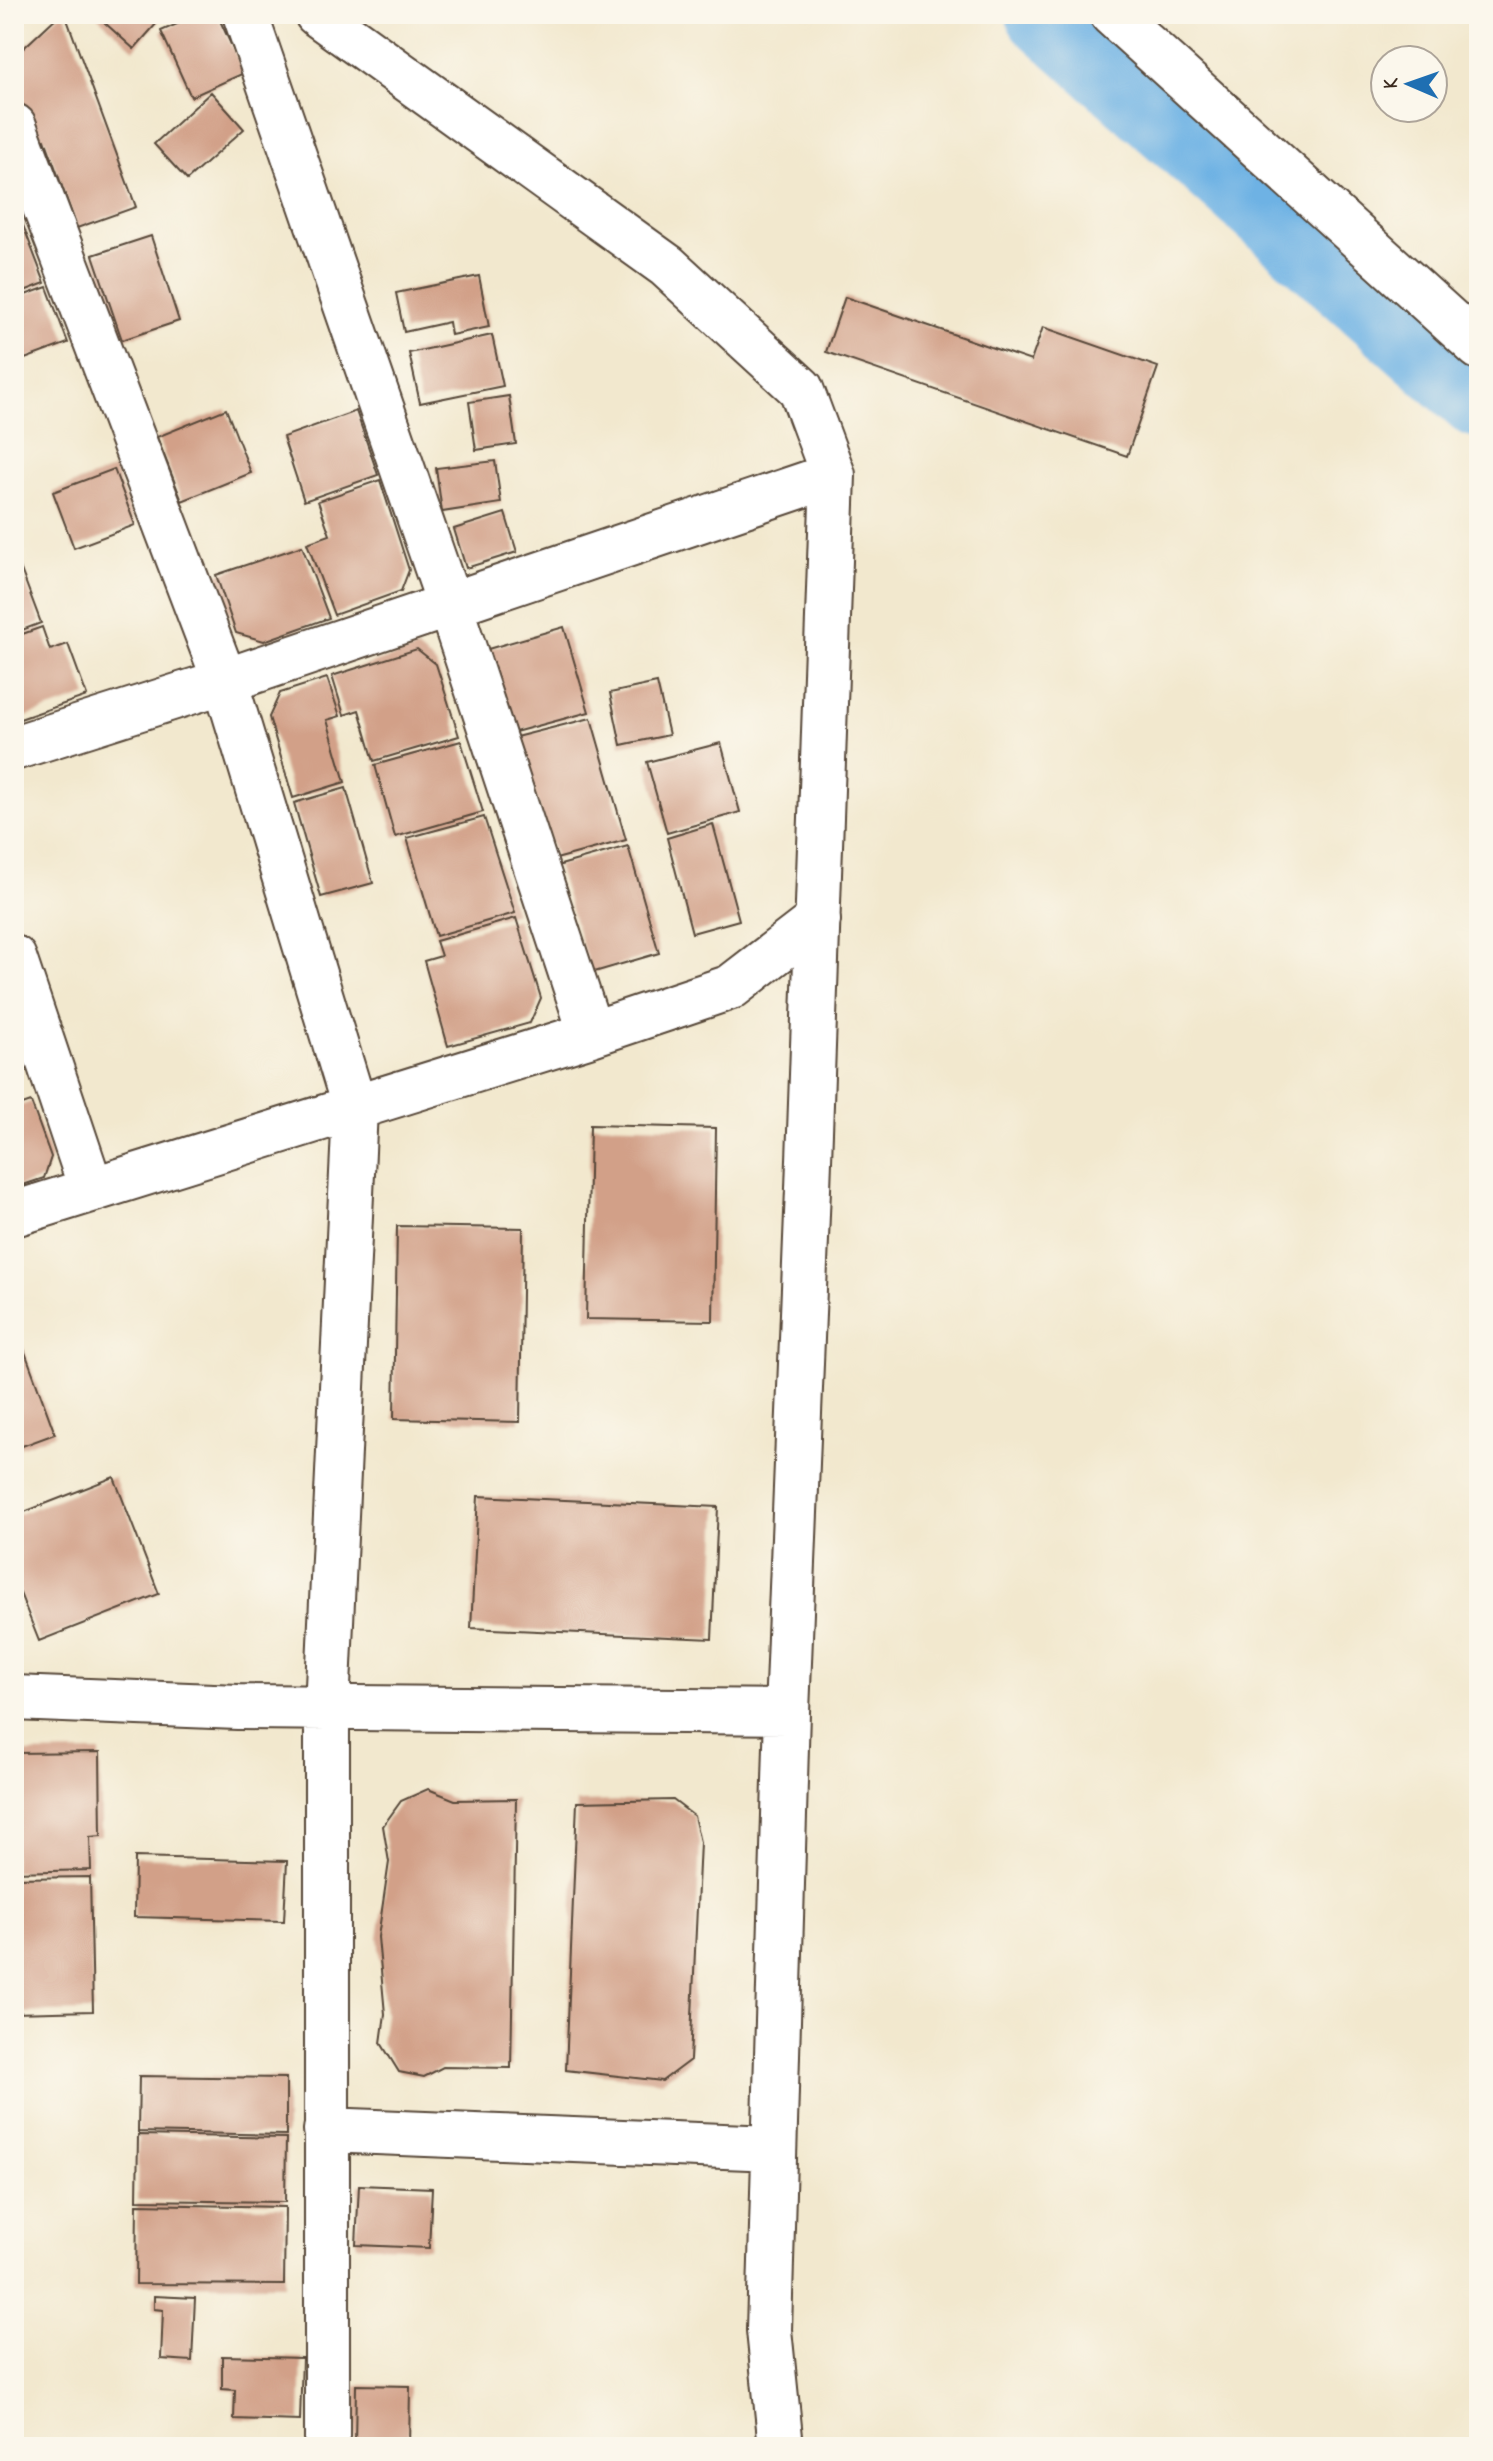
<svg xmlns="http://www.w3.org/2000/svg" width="1493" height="2461" font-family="'Indie Flower',sans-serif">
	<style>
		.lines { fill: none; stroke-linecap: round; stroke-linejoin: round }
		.river { stroke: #6eb2e4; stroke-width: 78 }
		.building { fill: #d2a088 }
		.minor-casing { stroke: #564638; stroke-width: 48 }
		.minor { stroke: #fff; stroke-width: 44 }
	</style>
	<rect width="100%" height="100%" fill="#fbf7ec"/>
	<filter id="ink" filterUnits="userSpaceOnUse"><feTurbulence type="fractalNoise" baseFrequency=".0125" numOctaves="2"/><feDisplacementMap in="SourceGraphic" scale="16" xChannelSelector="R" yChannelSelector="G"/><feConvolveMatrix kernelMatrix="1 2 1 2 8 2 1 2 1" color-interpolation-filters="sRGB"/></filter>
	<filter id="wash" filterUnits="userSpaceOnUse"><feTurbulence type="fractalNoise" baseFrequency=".006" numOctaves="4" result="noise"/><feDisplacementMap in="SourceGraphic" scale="32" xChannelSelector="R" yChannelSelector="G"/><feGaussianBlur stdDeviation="1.8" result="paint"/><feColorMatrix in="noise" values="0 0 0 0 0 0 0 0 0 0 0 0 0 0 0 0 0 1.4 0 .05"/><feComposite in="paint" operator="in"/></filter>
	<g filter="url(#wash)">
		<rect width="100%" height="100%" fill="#f2e8ce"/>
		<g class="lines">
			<!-- river -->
			<path class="river" d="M1045,14l434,385"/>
		</g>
		<g id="blocks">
			<!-- building -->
			<path class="building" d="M60,14h5l71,193 -59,21 -32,-89 -10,3 -21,-58v-27z
				M95,14h70l-31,35z
				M200,14h17l27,59 -53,24 -30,-66z
				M211,92l33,37 -57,51 -33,-36z
				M21,220l24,63 -31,12v-72z
				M151,236l28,85 -57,19 -29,-85z
				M479,276l10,51 -38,8 -2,-13 -45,10 -8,-39z
				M47,287l21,56 -54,20v-64z
				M845,297l186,64 12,-34 115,40 -31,89 -301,-104z
				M492,335l11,51 -83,17 -11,-50z
				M509,396l7,48 -40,6 -7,-48z
				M226,409l25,64 -69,28 -25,-64z
				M356,411l22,64 -74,26 -21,-64z
				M495,461l6,42 -59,9 -6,-44z
				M114,469l21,56 -61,23 -21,-56z
				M380,480l29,90 -8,21 -67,24 -27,-72 23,-8 -12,-34z
				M505,513l12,39 -51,16 -12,-39z
				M302,546l27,72 -65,23 -28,-8 -20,-58z
				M20,567l21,56 -27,10v-64z
				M42,627l8,23 18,-6 19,52 -73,25v-84z
				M564,627l25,85 -74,20 -27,-83z
				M417,649l19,15 23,72 -85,25 -15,-51 -15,5 -12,-39z
				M327,678l13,38 -13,4 18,62 -52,16 -24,-81 11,-24z
				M657,683l12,52 -48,10 -11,-52z
				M591,718l35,122 -70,19 -40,-122z
				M461,741l22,71 -88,25 -20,-72z
				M721,743l19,69 -73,21 -20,-71z
				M346,788l27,95 -52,14 -27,-94z
				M484,817l31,96 -79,23 -29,-98z
				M713,824l26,96 -47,13 -25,-95z
				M628,846l31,107 -68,20 -34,-107z
				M516,918l25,80 -11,25 -82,23 -24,-85 17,-5 -5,-15z
				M31,1102l20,55 -7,21 -30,10v-80z
				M590,1125l126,3 -3,193 -127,-2z
				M397,1226l126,2 -3,194 -126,-3z
				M14,1322l41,112 -41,15z
				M114,1477l45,117 -120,47 -25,-63v-62z
				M478,1496l240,11 -6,132 -241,-11z
				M100,1752l1,84 -11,1 1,33 -77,2v-119z
				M428,1789l27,11 61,-1 -5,269 -68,-1 -19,10 -25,-5 -18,-29 4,-29 -7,-77 11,-75 -6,-36 18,-25z
				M673,1800l21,16 6,26 -10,218 -28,21 -96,-11 11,-268z
				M135,1857l152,4 -3,60 -150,-4z
				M90,1877l3,134 -79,2v-135z
				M139,2076l147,2v57l-148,-3z
				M138,2135l148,3 -1,64 -148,-2z
				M359,2185l73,3 -3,60 -73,-3z
				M137,2204l148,3 -1,78 -148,-1z
				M154,2296l41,2 -3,63 -31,-2 2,-49 -9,-1z
				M222,2356l80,2 -2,63 -66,-2 1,-29 -13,-1z
				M356,2385l54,1 -1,61h-54z"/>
		</g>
	</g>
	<g filter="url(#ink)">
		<use href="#blocks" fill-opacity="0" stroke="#564638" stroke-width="2"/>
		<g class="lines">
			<defs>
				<path id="minor" d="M245,14l204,589 142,431
					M1112,14l367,333
					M14,126l211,555 130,428 -28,599v739
					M14,748l211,-67 608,-206
					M14,958l77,230
					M14,1214l577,-180 140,-47 87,-67
					M14,1698l224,9 549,5 21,-523 25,-714 -32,-86 -134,-123 -350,-252
					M326,2130l448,18
					M781,2447l-12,-117 18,-618"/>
			</defs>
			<!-- minor casing -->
			<use href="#minor" class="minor-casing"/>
			<!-- minor -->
			<use href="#minor" class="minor"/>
		</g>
	</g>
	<!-- margin -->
	<rect width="1493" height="2461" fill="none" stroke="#fbf7ec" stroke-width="48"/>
	<!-- north arrow -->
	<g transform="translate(1409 84) rotate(272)"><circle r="38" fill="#fbf7ec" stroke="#aea59a" stroke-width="2"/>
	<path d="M0-6L14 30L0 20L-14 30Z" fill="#1f6fb2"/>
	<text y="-12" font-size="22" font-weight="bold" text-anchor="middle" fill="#3b2a1e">K</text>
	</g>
</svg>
